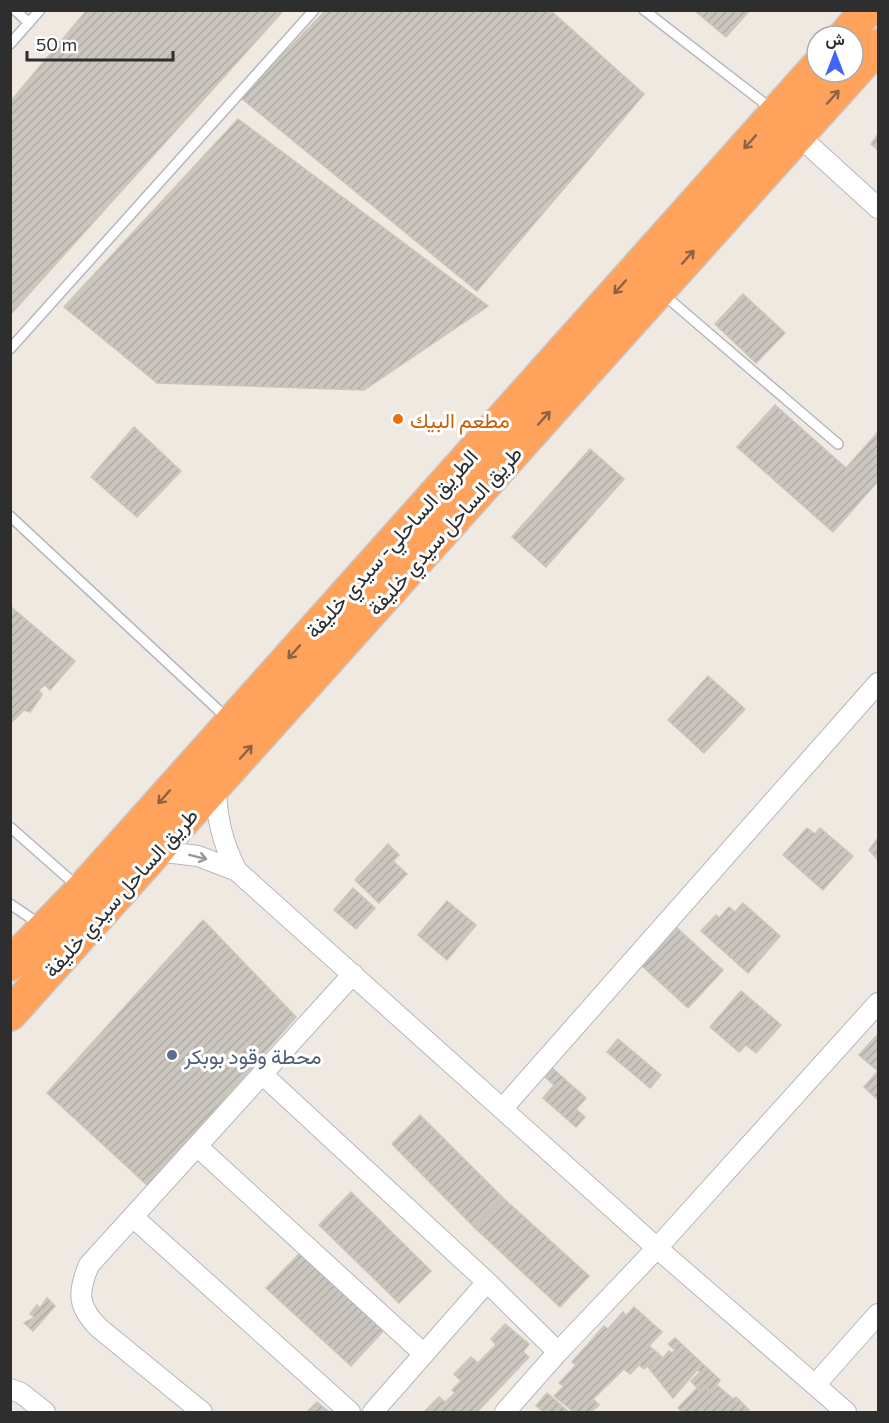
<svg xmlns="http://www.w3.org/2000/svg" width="889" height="1423" font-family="Commissioner,Vazirmatn,sans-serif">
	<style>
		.building { fill: url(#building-hatch); stroke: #cbc5ba; stroke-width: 1.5 }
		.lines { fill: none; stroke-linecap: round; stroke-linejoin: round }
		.lane-casing { stroke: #b4b7c1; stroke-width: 12 }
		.street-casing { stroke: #b4b7c1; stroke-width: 22 }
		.highway-casing { stroke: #c9c9c9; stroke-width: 36 }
		.lane { stroke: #fff; stroke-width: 9 }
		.street { stroke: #fff; stroke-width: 20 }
		.highway { stroke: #ffa35c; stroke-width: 33 }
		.oneway { stroke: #8c6343 }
		.oneway2 { stroke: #969696 }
		.food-dot { fill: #e8710a; stroke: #fff; stroke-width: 2 }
		.service-dot { fill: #5c6f8a; stroke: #fff; stroke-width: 2 }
		.labels { text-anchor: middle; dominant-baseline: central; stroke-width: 6; stroke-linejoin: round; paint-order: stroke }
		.food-label { font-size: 21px; fill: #c56008; stroke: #fff; text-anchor: start }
		.street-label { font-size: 21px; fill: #2e2e2e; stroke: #fff }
		.service-label { font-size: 21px; fill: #4e5e75; stroke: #fff; text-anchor: start }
	</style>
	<defs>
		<pattern id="building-hatch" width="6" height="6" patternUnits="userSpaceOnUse" patternTransform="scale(1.5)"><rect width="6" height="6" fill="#cbc7bf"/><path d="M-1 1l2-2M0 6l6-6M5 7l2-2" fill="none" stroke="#afaba4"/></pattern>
	</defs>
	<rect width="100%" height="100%" fill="#efe9e1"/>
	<!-- building -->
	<path class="building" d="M87,10h197l-274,305v-213z
		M326,10h224l94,84 -167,197 -236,-193z
		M694,10h56l-24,27z
		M238,119l250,187 -124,84 -207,-7 -93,-76z
		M878,134v16l-7,-6z
		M743,294l42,39 -29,30 -41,-39z
		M775,405l71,63 32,-36v49l-45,51 -96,-85z
		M134,427l47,44 -44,46 -46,-40z
		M590,449l34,30 -78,88 -34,-30z
		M10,606l65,55 -25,29 -5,-5 -6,5 3,5 -12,17 -6,-2 -14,14v-54l3,-2 -3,-2z
		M708,676l37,33 -41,44 -36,-33z
		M807,828l8,6 5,-6 33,28 -30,34 -40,-35z
		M878,838v22l-9,-10z
		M388,844l11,11 -6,6 14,13 -28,29 -24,-23z
		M353,888l22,20 -19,21 -22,-19z
		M447,901l29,24 -29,35 -29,-25z
		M743,903l37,33 -32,37 -47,-42 15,-16 3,3 10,-11 6,5z
		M203,920l93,97 -148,169 -101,-93z
		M676,927l47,43 -35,38 -47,-43z
		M741,991l40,34 -25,28 -10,-8 -7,7 -29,-25z
		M878,1034v66l-14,-13 14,-16 -19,-16z
		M618,1039l43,36 -11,13 -43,-36z
		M552,1068l34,30 -10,11 9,8 -9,10 -33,-29 11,-13 -10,-9z
		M420,1115l83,83 -29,29 -82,-83z
		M351,1192l80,79 -32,32 -80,-78z
		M503,1198l86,78 -29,31 -86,-80z
		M300,1253l84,77 -33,36 -85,-78z
		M47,1298l8,8 -22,25 -9,-8 11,-6 -5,-3 7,-9 3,3z
		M634,1307l28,25 -13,14 10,8 -15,15 -5,-4 -9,9 -6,-5 -31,30 6,6 -8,7h-17l-20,-16 10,-10 -5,-3 17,-18 -4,-3 32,-36 4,3 15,-17 3,4z
		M505,1324l24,20 -6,8 6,5 -52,55h-53l15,-15 6,5 10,-9 -3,-3 9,-9 -7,-7 17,-17 7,6 18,-18 -5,-6z
		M675,1338l45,42 -9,12 -7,-7 -5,5 -8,-9 9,-9 -3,-2 -24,28 -25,-31 12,-12 3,3 6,-7 3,2 3,-3 -7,-6z
		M704,1386l8,7 6,-7 15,13 3,-2 13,13 -3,2h-63l-5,-4 19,-20 2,3z
		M547,1393l22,19h-25l-8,-6z
		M317,1402l12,10h-22z"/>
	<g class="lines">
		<defs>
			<path id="lane" d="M15,10l14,13
				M644,10l129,100
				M10,44l30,-34
				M663,294l175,150
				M10,349l304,-339
				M10,516l218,203
				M10,827l67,59
				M10,904l31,21"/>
			<path id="street" d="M799,136l79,72
				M216,786c0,31 6,57 21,85
				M157,851l41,5 39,15 420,377 189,164
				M262,1074l225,208 71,70
				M503,1108l375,-425
				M198,1147l226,207
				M133,1217l217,195
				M815,1385l63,-71
				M10,1389l11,4 24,19
				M202,1412l-103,-84c-21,-21 -22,-35 -10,-63l264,-291
				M373,1412l114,-130
				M505,1412l53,-60 99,-104 221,-245"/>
			<path id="highway" d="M845,36l22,-26
				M10,964l72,-74 735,-823
				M10,1014l868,-968"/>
		</defs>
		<!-- lane casing -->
		<use href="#lane" class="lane-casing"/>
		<!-- street casing -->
		<use href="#street" class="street-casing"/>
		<!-- highway casing -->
		<use href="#highway" class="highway-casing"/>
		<!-- lane -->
		<use href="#lane" class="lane"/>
		<!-- street -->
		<use href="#street" class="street"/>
		<!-- highway -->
		<use href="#highway" class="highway"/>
	</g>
	<!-- one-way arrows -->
	<defs><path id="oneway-shaft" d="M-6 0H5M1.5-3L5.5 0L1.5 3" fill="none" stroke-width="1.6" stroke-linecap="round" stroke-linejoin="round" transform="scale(1.5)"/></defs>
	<g class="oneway">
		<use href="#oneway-shaft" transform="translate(833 97) rotate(-48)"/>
		<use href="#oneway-shaft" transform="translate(750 142) rotate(132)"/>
		<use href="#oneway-shaft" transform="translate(688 257) rotate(-48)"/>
		<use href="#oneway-shaft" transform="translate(620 287) rotate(132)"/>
		<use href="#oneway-shaft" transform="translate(544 418) rotate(-48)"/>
		<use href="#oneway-shaft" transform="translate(294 652) rotate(132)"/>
		<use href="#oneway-shaft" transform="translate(246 752) rotate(-48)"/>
		<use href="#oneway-shaft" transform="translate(164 797) rotate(132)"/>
	</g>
	<use class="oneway2" href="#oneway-shaft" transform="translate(198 857) rotate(14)"/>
	<!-- markers -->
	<circle class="food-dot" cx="398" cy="419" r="6"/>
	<circle class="service-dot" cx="172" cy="1055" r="6"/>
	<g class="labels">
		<!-- food labels -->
		<g class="food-label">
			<text x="410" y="419">مطعم البيك</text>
		</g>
		<!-- street labels -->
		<g class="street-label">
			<text transform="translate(444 530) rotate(-48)">طريق الساحل سيدي خليفة</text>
			<text transform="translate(391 543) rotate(-48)">الطريق الساحلي- سيدي خليفة</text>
			<text transform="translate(120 892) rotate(-48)">طريق الساحل سيدي خليفة</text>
		</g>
		<!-- service labels -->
		<g class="service-label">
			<text x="184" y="1055">محطة وقود بوبكر</text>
		</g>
	</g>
	<!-- border -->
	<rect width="889" height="1423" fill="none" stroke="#2e2e2e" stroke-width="24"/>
	<!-- north arrow -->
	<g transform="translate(835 54)"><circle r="28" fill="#ffffff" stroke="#ababab" stroke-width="1.5"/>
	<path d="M0-4.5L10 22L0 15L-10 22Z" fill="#4264fb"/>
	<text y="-9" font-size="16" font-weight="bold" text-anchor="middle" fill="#2e2e2e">ش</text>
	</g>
	<!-- scale -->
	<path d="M27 51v9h146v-9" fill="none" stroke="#2e2e2e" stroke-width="3"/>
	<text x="36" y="51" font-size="18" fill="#2e2e2e" stroke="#ffffff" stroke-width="4.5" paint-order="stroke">50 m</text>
</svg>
